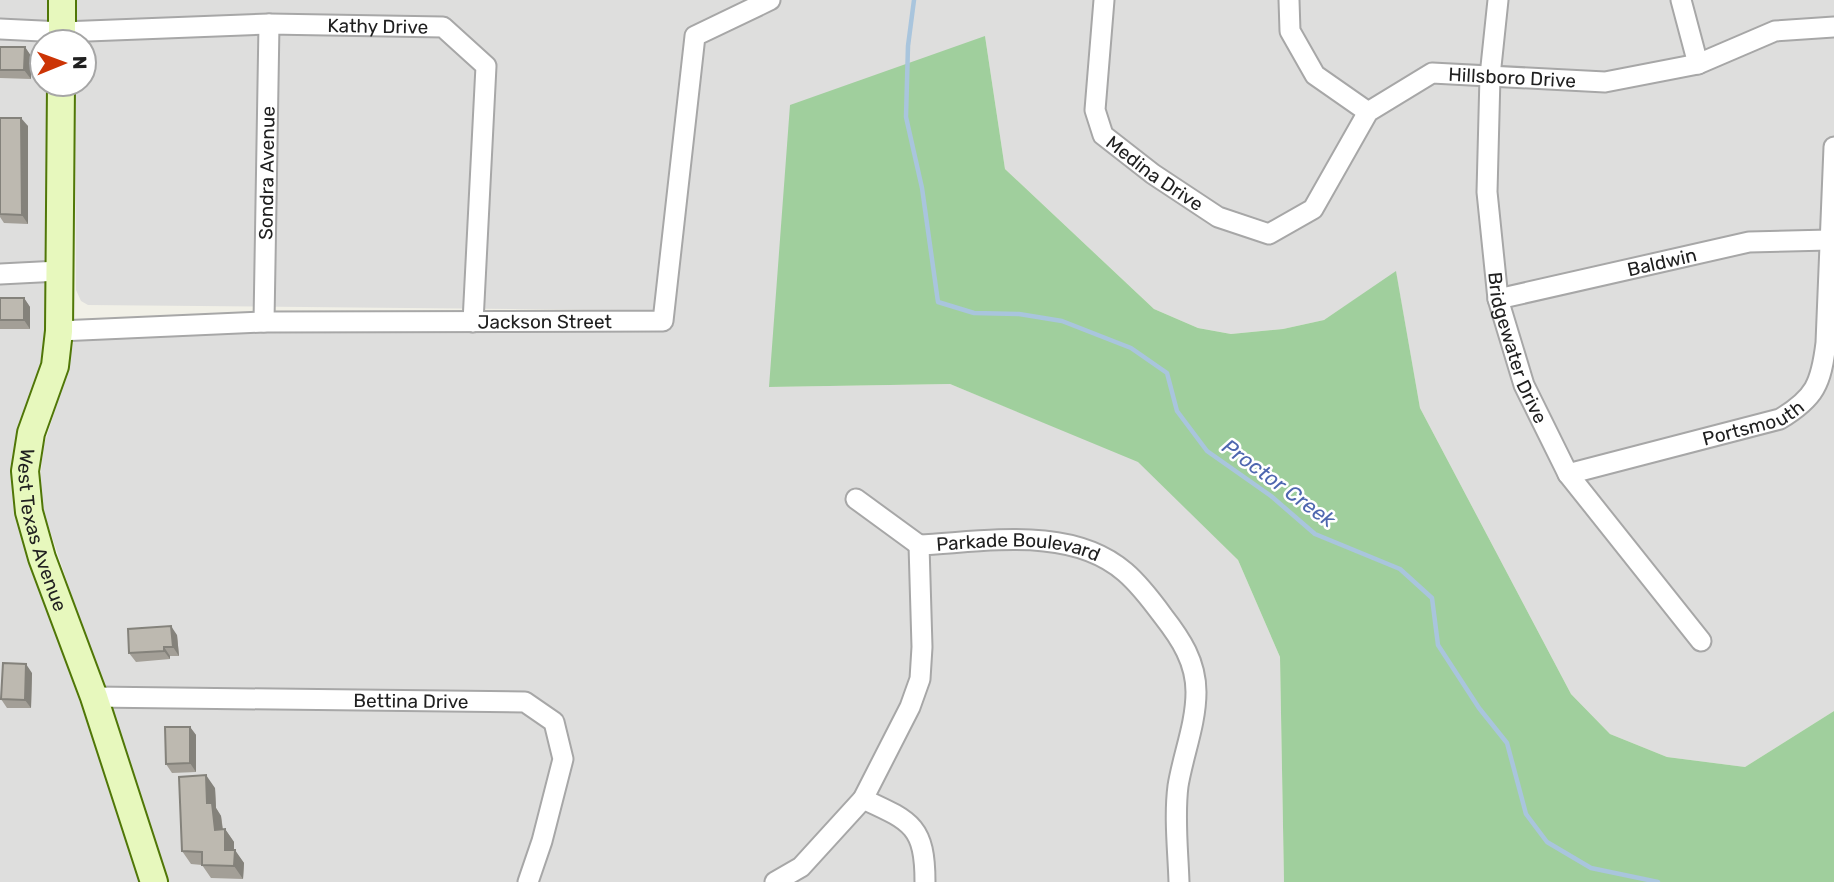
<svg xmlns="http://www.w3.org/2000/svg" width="1834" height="882" font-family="Rubik,sans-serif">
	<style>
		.residential { fill: #dededd }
		.forest { fill: #a0cf9d }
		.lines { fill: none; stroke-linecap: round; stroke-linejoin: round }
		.stream { stroke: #a9c5dd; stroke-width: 4.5 }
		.street-casing { stroke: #a7a7a7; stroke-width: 23 }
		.secondary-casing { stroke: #507707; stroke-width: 30 }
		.street { stroke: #fff; stroke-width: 19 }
		.secondary { stroke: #e7f8bd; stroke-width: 26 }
		.wall { fill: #a39f97 }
		.shaded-wall { fill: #84827b }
		.building { fill: #bdb9b0; stroke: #84827b; stroke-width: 2 }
		.labels { text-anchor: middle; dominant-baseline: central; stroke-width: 5; stroke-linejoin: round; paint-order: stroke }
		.street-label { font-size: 19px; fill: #202020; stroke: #fff }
		.water-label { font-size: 21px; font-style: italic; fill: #4e67af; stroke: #fff }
	</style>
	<rect width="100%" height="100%" fill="#f1f0e7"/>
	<!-- residential -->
	<path class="residential" d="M0,0h51v42h-9v42h9l-1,262 -28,74 -8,47 26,122 103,293h-143z
		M75,0h1759v711l-89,56 -78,-10 -57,-23 -39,-40 -151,-286 -24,-136 -72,48 -41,9 -52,5 -33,-6 -44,-19 -149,-140 -20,-133 -215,351 180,-3 188,77 100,99 42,97 4,225h-1116l-125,-372 -3,-27 3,-35 24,-75 9,-43 546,-1 -1,-19 -533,-5 -7,-4 -5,-11 -1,-206h9v-42h-9z"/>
	<!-- forest -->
	<path class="forest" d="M985,36l20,133 149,140 44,19 33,6 52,-5 41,-9 72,-49 24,137 151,286 39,40 57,23 78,10 89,-56v171h-550l-4,-225 -42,-97 -100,-98 -188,-78 -181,3 21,-282z"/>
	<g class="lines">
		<!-- stream -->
		<path class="stream" d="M914,0l-6,46 -2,71 16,71 16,114 36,11 45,1 43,7 69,27 36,25 10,38 30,40 64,45 44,38 85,35 32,29 6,47 41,63 28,35 19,71 21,28 44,26 67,14"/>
		<defs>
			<g id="street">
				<path id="s1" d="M1104,0l-9,110 8,25 50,39 65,43 51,17 44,-25 55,-97 64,-39 173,9 93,-18 77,-33 59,-4"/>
				<path d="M1289,0l1,31 25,44 53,37"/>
				<path id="s2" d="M1498,0l-8,76 -3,116 11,107 26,86 44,89 133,167"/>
				<path d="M1681,0l17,64"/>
				<path id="s3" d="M0,29l62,3 207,-8 174,3 43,39 -13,256"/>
				<path d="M0,274l59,-3"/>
				<path id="s4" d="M1498,299l251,-57 80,-2"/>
				<path id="s5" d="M264,322l5,-298"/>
				<path id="s6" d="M59,331l205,-9 399,-1 32,-285 75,-36"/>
				<path id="s7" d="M1568,474l212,-55c35,-21 41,-35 46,-76l8,-196"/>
				<path d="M856,499l63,46"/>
				<path id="s8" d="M919,545c65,-3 152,-20 206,27 14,12 27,29 38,44 18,23 33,46 33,76 0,32 -13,63 -18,94 -4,31 0,65 1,96"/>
				<path id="s9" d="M94,697l431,5 29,20 9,37 -21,82 -14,41"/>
				<path d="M863,799c48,22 62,27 62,83"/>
				<path d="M775,882l26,-15 62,-68 47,-92 10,-28 2,-32 -3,-102"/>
			</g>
			<g id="secondary">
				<path d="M62,42v-42"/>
				<path id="s10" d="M61,84l-2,247 -4,35 -24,67 -6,38 4,41 13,46 52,139 60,185"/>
			</g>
		</defs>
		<!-- street casing -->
		<use href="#street" class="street-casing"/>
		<!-- secondary casing -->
		<use href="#secondary" class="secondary-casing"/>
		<!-- street -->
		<use href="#street" class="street"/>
		<!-- secondary -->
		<use href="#secondary" class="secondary"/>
	</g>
	<!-- wall -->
	<path class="wall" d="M0,47h25l6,9v23l-31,-1z
		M0,118l28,8v98l-24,-1 -4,-6z
		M0,298h24l6,9v22h-30z
		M177,635l2,21h-9v3l-34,3 -7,-9z
		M32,673l-1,35h-24l-6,-9z
		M190,727l6,8v37l-24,1 -6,-9z
		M215,788l1,20 5,8 2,13h2l9,13v8l10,13 -1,16 -32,-1 -9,-13 -11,-1 -9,-13z"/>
	<!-- shaded-wall -->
	<path class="shaded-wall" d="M25,47l6,9v23l-7,-9z
		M21,118l7,8v98l-6,-9z
		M24,298l6,9v22l-6,-9z
		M171,626l6,9 2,21 -6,-9z
		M164,647l6,9v3l-6,-8z
		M26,664l6,9 -1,35 -6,-8z
		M190,727l6,8v37l-6,-9z
		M206,775l9,13 1,20 5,8 3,27 -9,-13 -8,-27z
		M225,829l9,13v21l-9,-13z
		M235,850l9,13 -1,16 -9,-13z"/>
	<!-- building -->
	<path class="building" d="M0,47h25l-1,23h-24z
		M0,118h21l1,97 -22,-1z
		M0,298h24v22h-24z
		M171,626l2,21h-9v4l-35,2 -1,-24z
		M3,663l23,1 -1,36 -24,-1z
		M165,727h25v36l-24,1z
		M206,775l1,28h5l3,27 10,-1v21h10l-1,16 -32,-1v-13l-20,-1 -3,-74z"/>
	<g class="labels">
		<!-- street labels -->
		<g class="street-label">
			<text stroke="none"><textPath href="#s3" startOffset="378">Kathy Drive</textPath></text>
			<text stroke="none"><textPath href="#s1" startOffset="649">Hillsboro Drive</textPath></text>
			<text stroke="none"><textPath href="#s5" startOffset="149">Sondra Avenue</textPath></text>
			<text stroke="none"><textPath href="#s1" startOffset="201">Medina Drive</textPath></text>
			<text stroke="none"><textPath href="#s4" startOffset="168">Baldwin</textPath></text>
			<text stroke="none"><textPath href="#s6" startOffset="486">Jackson Street</textPath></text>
			<text stroke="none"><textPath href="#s2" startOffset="352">Bridgewater Drive</textPath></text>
			<text stroke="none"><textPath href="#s7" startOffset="192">Portsmouth</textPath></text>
			<text stroke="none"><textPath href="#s10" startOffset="453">West Texas Avenue</textPath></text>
			<text stroke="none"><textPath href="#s8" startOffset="100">Parkade Boulevard</textPath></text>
			<text stroke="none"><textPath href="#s9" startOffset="317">Bettina Drive</textPath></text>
		</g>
		<!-- water labels -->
		<g class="water-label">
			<text transform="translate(1279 483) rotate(36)">Proctor Creek</text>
		</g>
	</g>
	<!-- north arrow -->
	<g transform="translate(63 63) rotate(89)"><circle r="33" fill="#ffffff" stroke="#a6a6a6" stroke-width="2"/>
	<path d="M0-5L12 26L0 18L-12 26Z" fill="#cc3405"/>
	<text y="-10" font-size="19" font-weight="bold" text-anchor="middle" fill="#202020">N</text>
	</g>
</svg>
